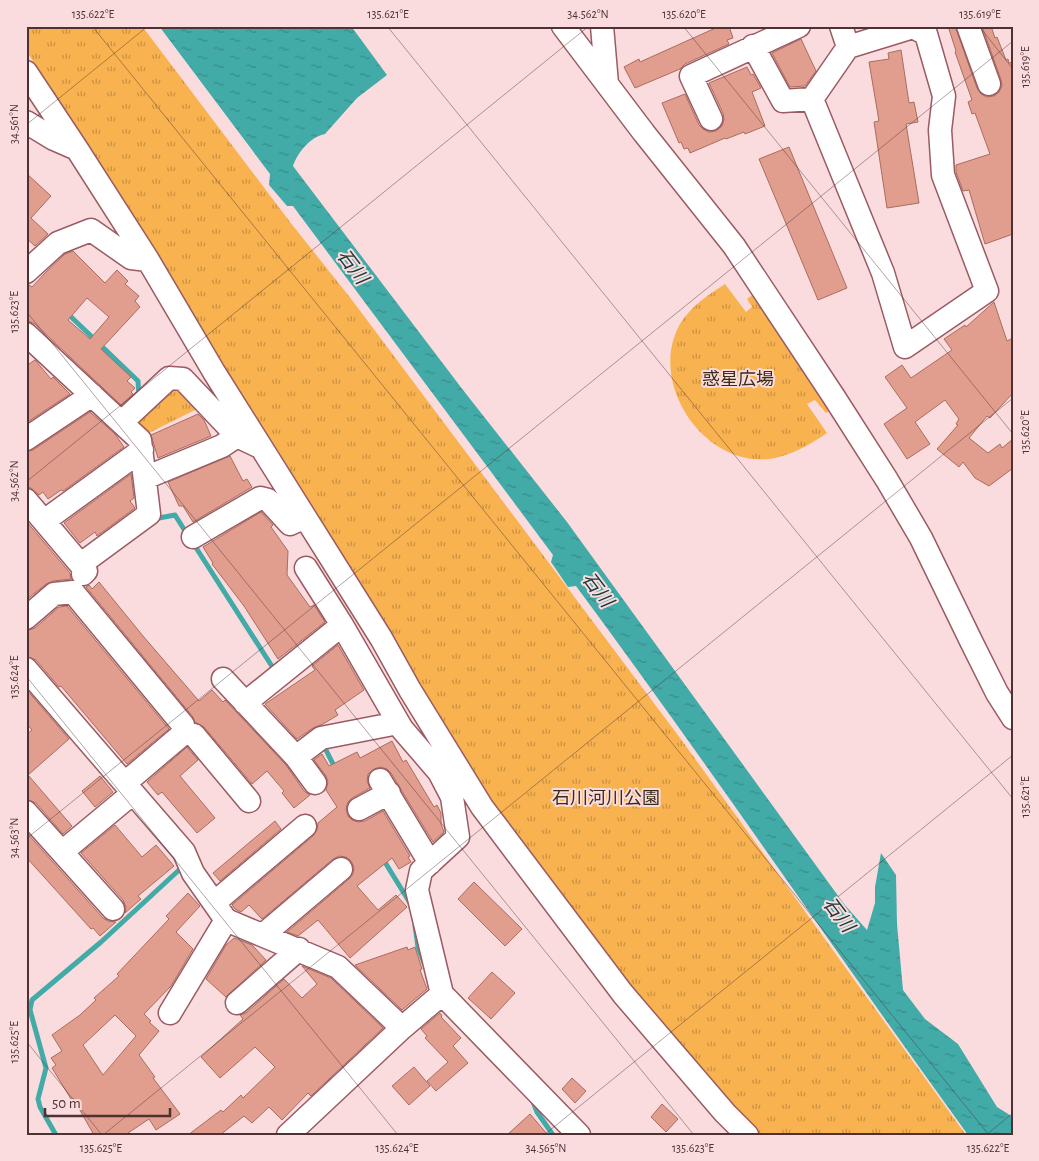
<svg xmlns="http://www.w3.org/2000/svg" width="1039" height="1161" font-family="'Alegreya Sans','Noto Sans JP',sans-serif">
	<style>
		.park { fill: url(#park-tufts) }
		.water { fill: url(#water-ripples) }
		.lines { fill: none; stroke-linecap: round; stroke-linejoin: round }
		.stream { stroke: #42aba8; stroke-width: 5 }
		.building { fill: #e19e8f; stroke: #ab6c5e; fill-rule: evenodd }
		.minor-casing { stroke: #9a5b62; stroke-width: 25 }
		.minor { stroke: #fff; stroke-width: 22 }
		.ticks { fill: none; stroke: #4d3133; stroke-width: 1; stroke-opacity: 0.45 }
		.labels { text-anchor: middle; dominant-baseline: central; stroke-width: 4; stroke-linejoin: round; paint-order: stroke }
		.park-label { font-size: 18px; fill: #3a2c19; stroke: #fbdcde }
		.water-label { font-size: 19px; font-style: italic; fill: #173736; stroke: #fbdcde }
		.neatline { fill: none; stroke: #4d3133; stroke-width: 2 }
		.ticks-label { font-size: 12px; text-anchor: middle; fill: #4d3133 }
	</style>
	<defs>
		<pattern id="park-tufts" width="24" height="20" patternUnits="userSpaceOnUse" patternTransform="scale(1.25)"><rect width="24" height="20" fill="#f8b24f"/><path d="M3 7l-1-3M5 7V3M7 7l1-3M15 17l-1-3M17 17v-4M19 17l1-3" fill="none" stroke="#cb9142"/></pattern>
		<pattern id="water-ripples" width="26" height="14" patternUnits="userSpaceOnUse" patternTransform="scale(1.25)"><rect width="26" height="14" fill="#42aba8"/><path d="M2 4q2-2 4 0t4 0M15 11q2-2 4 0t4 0" fill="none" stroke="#398c89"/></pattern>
	</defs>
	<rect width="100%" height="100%" fill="#fbdcde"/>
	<!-- park -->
	<path class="park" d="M26,26h116l148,196 62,78 331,442 283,393h-208l-102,-116 -184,-241 -130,-219 -316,-509z
		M725,284l21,28 6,-5 -5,-8 8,-6 78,115 -7,5 -11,-13 -8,4 20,29c-22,15 -47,29 -74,26 -59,-7 -103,-82 -73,-135 11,-18 28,-29 45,-40z
		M177,385l22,23 -50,25 -14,-15z"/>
	<!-- water -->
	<path class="water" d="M159,26h192l36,49 -30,23 -32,36c-15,3 -27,18 -32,32l170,224 104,132 277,382 23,26 8,-27v-16l6,-34 15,22 1,49 6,66 22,29 33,25 39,63 16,10v18h-45c-132,-182 -258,-368 -392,-549l-8,1 -17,-25 2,-7 -260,-349h-6l-18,-21 1,-11z"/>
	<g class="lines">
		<!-- stream -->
		<path class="stream" d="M67,313l71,68 1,15
			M158,514l1,4 16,-3 12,19
			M193,543l82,128
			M324,746l12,24
			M383,859l27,44
			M415,926l3,21 6,16
			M532,1099l5,13 16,23
			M56,1135l-16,-28 -2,-8 8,-31 -16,-58 2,-10 69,-58 78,-72 2,-5"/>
	</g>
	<!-- building -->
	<path class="building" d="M720,26h9l4,12 -6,2 2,4 -44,20 -5,5 -45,19 -11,-21 15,-8 1,3z
		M948,26h7l22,62 4,6 6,3 7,-1 5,-4 3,-6 -1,-6 -19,-54h9l4,12 2,-1 9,23 2,-1 1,4 4,-1v172l-28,10 -16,-54 -6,1 -7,-19v-7l34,-11 -15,-41 -3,1 -4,-12 4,-2 -17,-48 1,-1z
		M801,39l15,32 -11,15 -15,1 -18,-34z
		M901,50l8,53 5,-1 4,20 -12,2 13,79 -32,5 -13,-86 5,-1 -10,-59 20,-3 -1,-6z
		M747,67l4,8 2,-1 8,14 -9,4 13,34 -20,8 -1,-2 -18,7 -1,-1 -35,15 -2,-5 -4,1 -3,-7 -2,1 -17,-40 23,-9 14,31 4,4 6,3 7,-1 6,-5 2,-6 -1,-7 -14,-30z
		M789,147l58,141 -29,12 -59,-141z
		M26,173l25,23 -20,22 17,16 -13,12 -9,-8z
		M73,251l32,32 12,-13 11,11 -3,3 14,12 -4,5 5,6 -39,42 30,28 -4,4 8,7 -4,4 2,2 -12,11 -86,-81 -9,-4v-35h3l3,2 14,-15 19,-18zM87,298l22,19 -19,22 -22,-19z
		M994,302l13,39 6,-3v55l-23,25 -3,-2 -18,22 19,15 12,-9 2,4 11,-9v29l-24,18 -14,-8 -12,-16 -4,5 -22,-18 21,-24 -2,-1 3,-5 -14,-19 -30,22 15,22 -23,15 -23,-35 23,-16 -22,-31 17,-12 9,13 41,-28 -8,-11 21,-14 1,2z
		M35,360l16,19 2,-2 17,17 -44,29v-57z
		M90,412l25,22 9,13 -61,44 -2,-1 -13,9 -5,-7 -4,3 -8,-7 -5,-1v-35l7,-2z
		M198,414l6,6 7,16 -53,22 -7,-23z
		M230,456l13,25 4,-2 5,8 -59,35 -10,-16h-4l-11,-24z
		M131,474l3,24 -4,3 5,7 -38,28 -2,-4 -15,11 -16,-20z
		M261,512l12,13 -2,2 17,24 -1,24 23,32 4,-2 11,17 -47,37 -34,-53 -32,-42 1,-1 -10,-16z
		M26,521l44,52 1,6 -18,2 -7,3 -20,16z
		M99,582l44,54 56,65 13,-11 11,12 2,-2 61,65 18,26 6,4 -16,13 -12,-15 2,-2 -17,-20 -15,13 -48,-57 -9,-5 -2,-5 -107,-130 3,-2 3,4z
		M67,606l102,123 -42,35 -66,-78 -2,1 -23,-27 -10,-4v-25l9,-3 24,-21z
		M338,645l26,45 -29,20 3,5 -15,9 -10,4 -16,11 -32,-35 50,-34 -3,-4z
		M26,689l43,50 -41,36 44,51 -9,8 -27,-31 -10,-4v-64l6,-5 -6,-7z
		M392,741l11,21 3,-2 28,47 3,-2 4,8v11l3,8 -11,10 -42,-69 -4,-4 -7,-2 -6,2 -6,5 -1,7 3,7 -18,10 -4,4 -2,7 2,7 4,4 6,2 7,-1 18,-10 27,45 -2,1 3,5 -12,7 -7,-11 -35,28 21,24 18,-15 11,12 -57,51 -32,-38 -20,16 -11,-4 62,-53 4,-5 1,-7 -3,-6 -5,-4 -7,-1 -6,3 -71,60 -13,-14 -8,7 -6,-3 -3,-4 81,-69 4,-6 1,-7 19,-16 -11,-17 2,-8 -2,-6 -12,-16 8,-6 7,12 28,-14 3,6z
		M187,747l11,13 -18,16 35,42 -18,15 -35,-41 -4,3 -11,-13z
		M100,776l13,16 -18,15 -13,-16z
		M275,821l6,8 -61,52 -7,-8z
		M115,825l27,32 14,-12 18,21 -36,30 3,3 -16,14 1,-6 -3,-7 -42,-47z
		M26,832l77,86 5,3 8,1 -16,14 -7,-8 -2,1 -65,-72z
		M474,882l48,47 -17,17 -47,-47z
		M188,893l12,13 -24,26 17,17 -22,37 -27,28 7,7 -2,1 10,9 -20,24 16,22 -2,1 27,36 -24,16 -7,-11 -24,16h-31l-21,-37 -2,1 -19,-31 4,-3 -5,-7 11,-7 -10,-16 28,-20 16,-15 -2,-2 25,-22 -2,-2 52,-55 -3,-3zM115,1015l21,21 -33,39 -20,-30z
		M234,938l18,7 14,15 -40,37 -20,-18 20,-34z
		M407,947l1,3 7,-3 7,22 -2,1 7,19 -25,21 -47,-45z
		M302,966l29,12 52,50 -72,68 -3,-3 -26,27 -13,-13 -17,16 -8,-7 -24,19h-32l33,-25 2,2 18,-17 2,3 32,-31 -20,-20 -35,31 -19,-21 42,-38 -3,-4 6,-2 38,-34 18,19 15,-14z
		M492,972l23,21 -24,26 -23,-21z
		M440,1013l2,3 -1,1 20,21 -8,8 15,17 -32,28 -9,-10 21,-19 -23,-24 2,-2 -6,-7z
		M414,1067l16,19 -21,19 -17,-19z
		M572,1078l14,13 -11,12 -13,-14z
		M662,1104l16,15 -12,13 -15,-15z
		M530,1114l18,21h-41z"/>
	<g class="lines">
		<defs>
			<path id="minor" d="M563,26l81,107 90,113 100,151 53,83 34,58 50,103 26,52 16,25
				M602,26l5,58
				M841,26l7,21 65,-20 13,7 18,62 -4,34 3,45 44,116 -82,56 -22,-74 -71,-174 36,-52
				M968,26l21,58
				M753,46l30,55 29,-2
				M26,72l51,77 71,111 66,112 167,266 29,52 72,117 141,187 102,119 22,22
				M711,119l-20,-43 108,-50
				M26,122l28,17 23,10
				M26,272l32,-29 33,-13 40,28 17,2
				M26,334l114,106 9,74 -68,50
				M122,422l47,-44 14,1 54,57 21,10
				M26,439l66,-44
				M145,478l77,-32 15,-10
				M26,500l60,71 -3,3
				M44,521l98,-71
				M193,537l67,-39 8,2 22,24 15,-7
				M306,568l36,57 60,104 37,43
				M26,618l28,-24 19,-2 110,133 1,8
				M26,669l158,183 9,21 33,47 112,47 64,61
				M223,679l73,78 19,26
				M245,703l97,-78
				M296,757l25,-19 77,-15
				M380,780l50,83
				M125,783l59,-50 10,2 55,66
				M359,809l30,-16
				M26,812l87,97
				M62,852l71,-59
				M214,903l91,-77
				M263,935l78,-66
				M442,994l-25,-104 4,-19 37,-34 -6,-40 -13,-25 14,-11
				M237,1003l62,-54
				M170,1013l56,-93
				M288,1135l114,-107 40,-34 137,141"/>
		</defs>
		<!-- minor casing -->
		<use href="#minor" class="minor-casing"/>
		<!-- minor -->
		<use href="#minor" class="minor"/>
	</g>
	<!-- ticks -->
	<path class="ticks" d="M92,26l897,1109M387,26l626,773M683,26l330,408M979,26l34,43M26,125l122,-99M26,311l668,824M26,482l563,-456M26,676l372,459M26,839l987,-798M26,1041l76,94M103,1135l910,-737M544,1135l469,-380M986,1135l27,-22"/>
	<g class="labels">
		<!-- park labels -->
		<g class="park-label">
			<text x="738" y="380">惑星広場</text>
			<text x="606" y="799">石川河川公園</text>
		</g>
		<!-- water labels -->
		<g class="water-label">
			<text transform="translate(352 267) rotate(53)">石川</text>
			<text transform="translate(597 590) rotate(53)">石川</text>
			<text transform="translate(838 915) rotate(53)">石川</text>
		</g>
	</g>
	<!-- border -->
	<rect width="1039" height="1161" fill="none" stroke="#fbdcde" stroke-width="55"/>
	<!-- scale -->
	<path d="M45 1108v8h125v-8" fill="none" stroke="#4d3133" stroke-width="2.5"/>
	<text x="52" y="1108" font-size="15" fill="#4d3133" stroke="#fbdcde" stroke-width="4" paint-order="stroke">50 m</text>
	<rect x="28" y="28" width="984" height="1106" class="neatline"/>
	<g class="ticks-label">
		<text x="93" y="18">135.622°E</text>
		<text x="388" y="18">135.621°E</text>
		<text x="588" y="18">34.562°N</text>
		<text x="684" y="18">135.620°E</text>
		<text x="980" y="18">135.619°E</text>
		<text transform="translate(1025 67) rotate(-90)" y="4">135.619°E</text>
		<text transform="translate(14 124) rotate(-90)" y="4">34.561°N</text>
		<text transform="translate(14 312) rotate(-90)" y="4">135.623°E</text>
		<text transform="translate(1025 432) rotate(-90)" y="4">135.620°E</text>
		<text transform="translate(14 481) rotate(-90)" y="4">34.562°N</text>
		<text transform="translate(14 677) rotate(-90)" y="4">135.624°E</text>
		<text transform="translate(1025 797) rotate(-90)" y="4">135.621°E</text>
		<text transform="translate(14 838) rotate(-90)" y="4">34.563°N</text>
		<text transform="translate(14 1042) rotate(-90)" y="4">135.625°E</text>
		<text x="101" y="1152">135.625°E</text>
		<text x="397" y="1152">135.624°E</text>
		<text x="546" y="1152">34.565°N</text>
		<text x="693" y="1152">135.623°E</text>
		<text x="988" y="1152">135.622°E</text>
	</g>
</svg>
